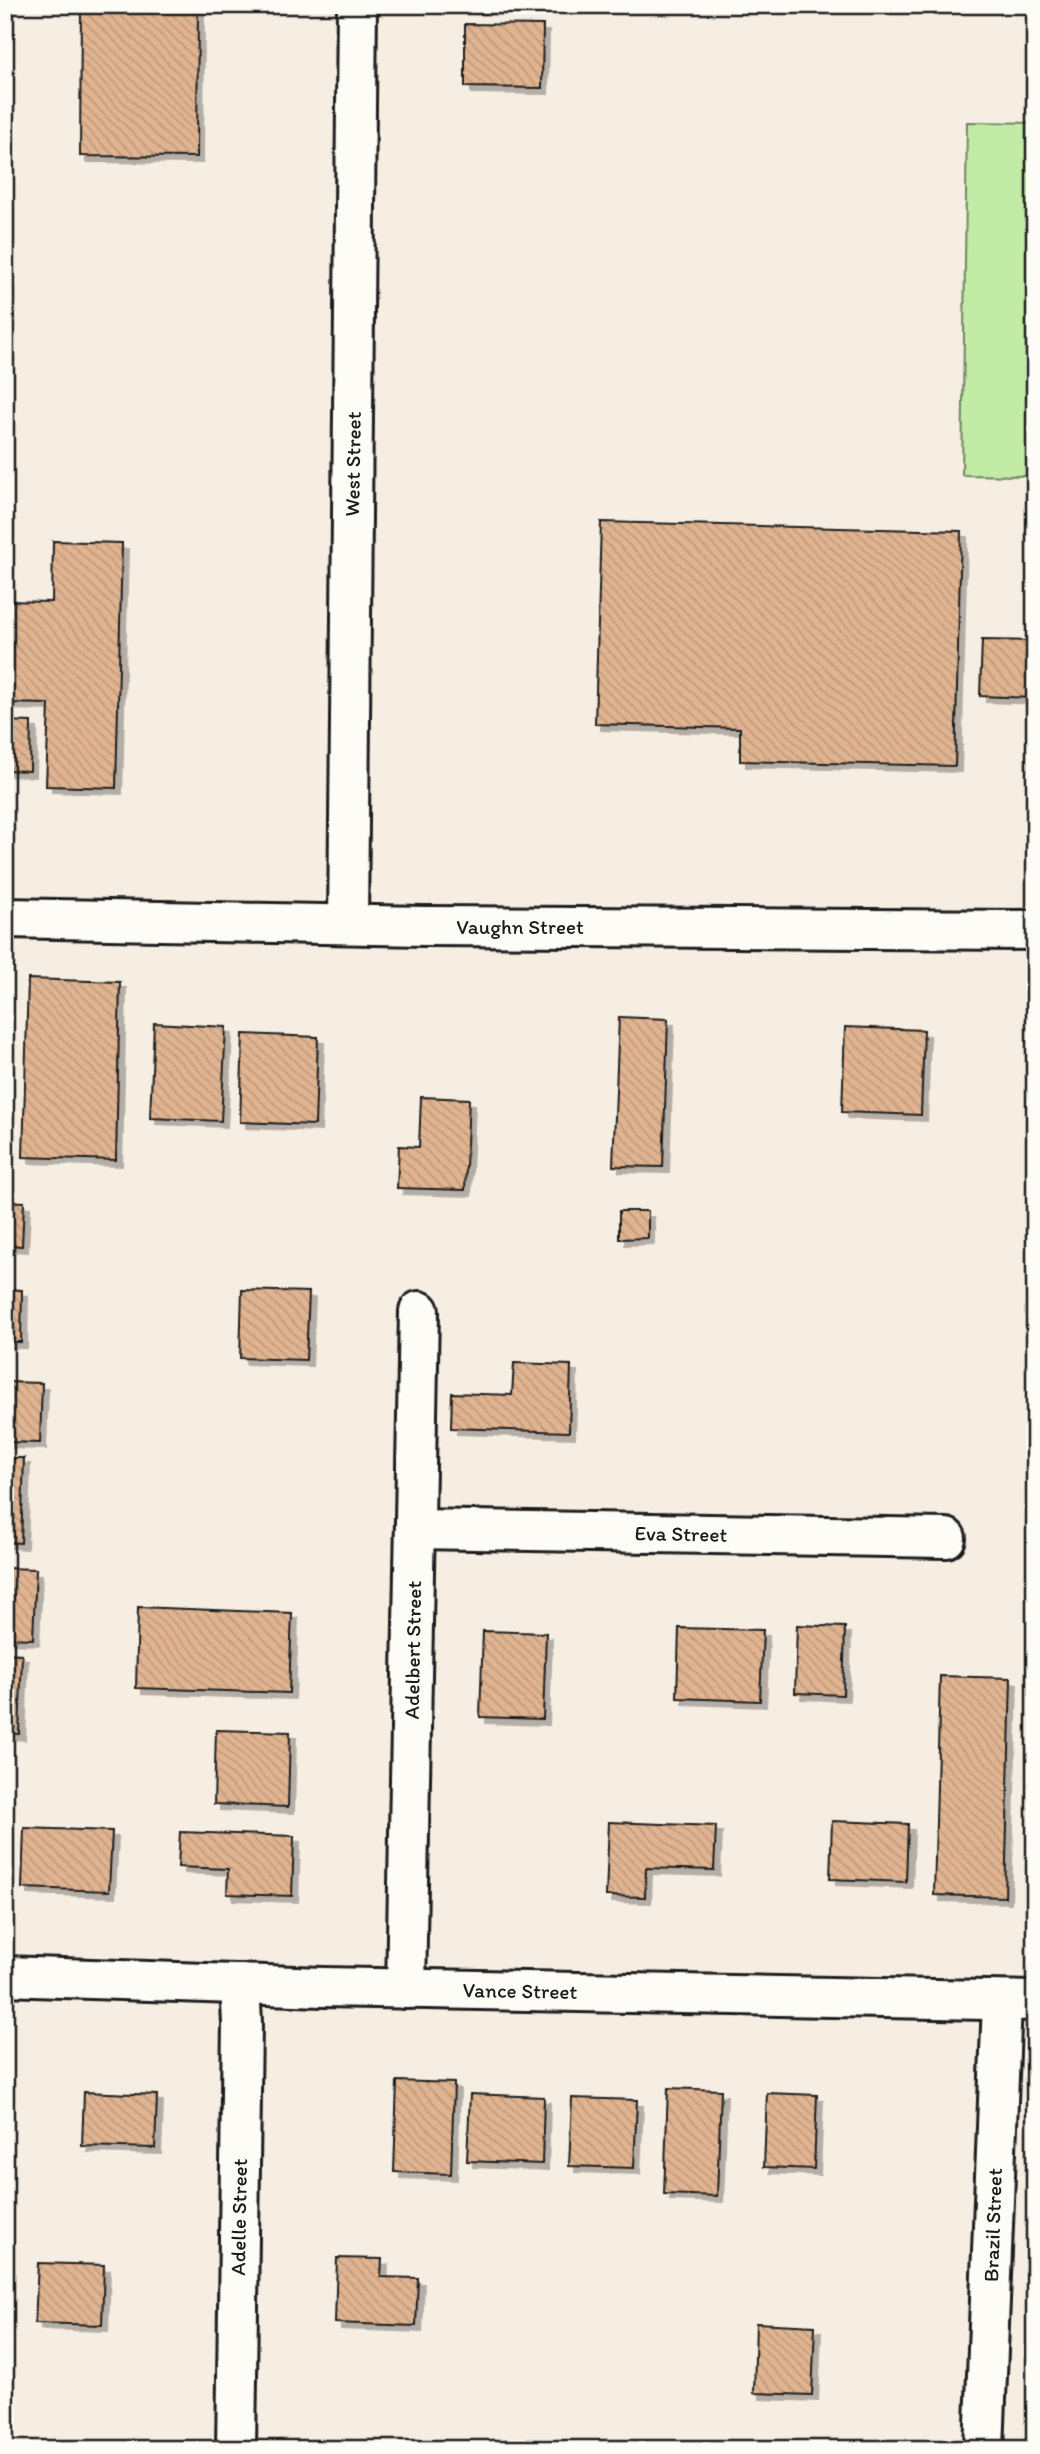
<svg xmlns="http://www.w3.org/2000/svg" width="1040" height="2454" viewBox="0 0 1040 2454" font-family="Itim,sans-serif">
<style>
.park{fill:#c2eba6;stroke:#6f8461;stroke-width:2}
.building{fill:url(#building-back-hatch);stroke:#1c1c1c;stroke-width:2;filter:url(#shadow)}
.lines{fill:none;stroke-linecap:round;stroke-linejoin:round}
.street-casing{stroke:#1c1c1c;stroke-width:44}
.street{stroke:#fdfcf7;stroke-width:38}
.labels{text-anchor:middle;stroke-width:6;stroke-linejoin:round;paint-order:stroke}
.street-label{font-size:21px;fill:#1c1c1c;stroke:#fdfcf7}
</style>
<defs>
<pattern id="building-back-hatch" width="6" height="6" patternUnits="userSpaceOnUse" patternTransform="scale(1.75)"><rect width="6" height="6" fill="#e0b491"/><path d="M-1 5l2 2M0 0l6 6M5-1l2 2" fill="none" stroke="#c09a7c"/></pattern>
<filter id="shadow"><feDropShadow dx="6" dy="6" stdDeviation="0" flood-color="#0004"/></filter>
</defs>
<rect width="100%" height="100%" fill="#f7eee3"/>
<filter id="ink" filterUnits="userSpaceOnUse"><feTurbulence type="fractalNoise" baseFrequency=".0143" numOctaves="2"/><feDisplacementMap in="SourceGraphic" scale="14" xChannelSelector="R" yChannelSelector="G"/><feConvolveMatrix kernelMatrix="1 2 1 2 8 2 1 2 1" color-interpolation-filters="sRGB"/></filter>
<g filter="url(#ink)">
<!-- park -->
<path class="park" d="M967 122 1035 123V476L962 475Z"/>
<!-- building -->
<g class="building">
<path d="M81 5H198L197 157 80 156Z"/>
<path d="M467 5H518V9L467 8Z"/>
<path d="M465 24 543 25 542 88 465 87Z"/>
<path d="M601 522 961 531 955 766 740 761V728L595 724Z"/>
<path d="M53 541 122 543 116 788 46 786 49 704 5 703V601L52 602Z"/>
<path d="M982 640 1035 641V698L980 696Z"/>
<path d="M5 721 31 722 30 771 5 770Z"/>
<path d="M28 979 120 982 116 1160 23 1157Z"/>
<path d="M619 1017 668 1019 663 1167 613 1166Z"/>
<path d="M154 1023 226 1027 221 1121 150 1118Z"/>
<path d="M845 1027 924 1030 921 1115 842 1112Z"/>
<path d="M243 1034 318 1037 315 1125 240 1122Z"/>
<path d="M421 1097 469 1099 465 1190 397 1188 399 1146 419 1147Z"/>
<path d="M5 1201 24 1202 22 1246 5 1245Z"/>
<path d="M619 1211H648V1238L619 1239Z"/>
<path d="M5 1289 22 1290 21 1342H5Z"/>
<path d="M242 1290 309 1292 306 1360 240 1358Z"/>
<path d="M514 1363 571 1365 569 1432 451 1428 452 1393 512 1395Z"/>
<path d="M5 1382 42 1383 40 1443 5 1442Z"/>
<path d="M5 1458H24L21 1543 5 1542Z"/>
<path d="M5 1568 36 1569 33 1639 5 1638Z"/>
<path d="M138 1607 292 1613 289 1693 136 1688Z"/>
<path d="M797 1625 845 1627 843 1695 795 1693Z"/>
<path d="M679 1628 763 1630 760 1701 677 1698Z"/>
<path d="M483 1631 546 1633 543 1719 480 1717Z"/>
<path d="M5 1653 22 1654 19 1734 5 1733Z"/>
<path d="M940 1676 1011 1678 1005 1897 934 1895Z"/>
<path d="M216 1730 290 1732 288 1807 214 1804Z"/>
<path d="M832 1821 908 1824 906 1882 830 1879Z"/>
<path d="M609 1822 716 1826 714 1870 646 1868 645 1897 606 1896Z"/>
<path d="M24 1828 112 1831 109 1891 22 1888Z"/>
<path d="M180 1832 294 1836 292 1896 227 1894 228 1869 178 1867Z"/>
<path d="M397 2081 454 2083 451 2174 394 2172Z"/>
<path d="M668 2088 721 2090 717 2196 664 2194Z"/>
<path d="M84 2092 157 2095 155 2148 82 2146Z"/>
<path d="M767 2093 817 2095 814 2169 764 2167Z"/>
<path d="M470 2094 544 2097 542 2164 467 2161Z"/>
<path d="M572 2098 637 2100 634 2168 569 2166Z"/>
<path d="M337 2258 382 2259 381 2277 418 2278 416 2326 335 2323Z"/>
<path d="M38 2263 104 2265 102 2325 35 2323Z"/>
<path d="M756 2323 815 2326 812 2395 754 2393Z"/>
</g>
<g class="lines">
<defs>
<g id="street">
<path d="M5 918 425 926 1035 930"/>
<path d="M348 923 357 5"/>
<path d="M416 1529 946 1538"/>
<path d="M5 1976 323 1987 1035 2001"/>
<path d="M406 1989 419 1311"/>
<path d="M236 2449 242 2023 240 1984"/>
<path d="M984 2449 1002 2002"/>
</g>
</defs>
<!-- street casing -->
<use href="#street" class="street-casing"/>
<!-- street -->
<use href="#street" class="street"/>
</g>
</g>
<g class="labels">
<!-- street labels -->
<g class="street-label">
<text transform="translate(353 464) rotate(-89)" y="7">West Street</text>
<text x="520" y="934">Vaughn Street</text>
<text transform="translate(681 1534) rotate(1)" y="7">Eva Street</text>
<text transform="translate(413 1650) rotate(-89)" y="7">Adelbert Street</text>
<text transform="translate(520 1991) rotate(1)" y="7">Vance Street</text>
<text transform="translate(239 2217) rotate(-89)" y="7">Adelle Street</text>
<text transform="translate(993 2225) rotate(-88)" y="7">Brazil Street</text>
</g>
</g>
<!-- margin -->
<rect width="1040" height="2454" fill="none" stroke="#fdfcf7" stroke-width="28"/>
<rect x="14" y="14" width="1012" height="2426" fill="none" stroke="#1c1c1c" stroke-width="2.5" filter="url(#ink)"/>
</svg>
